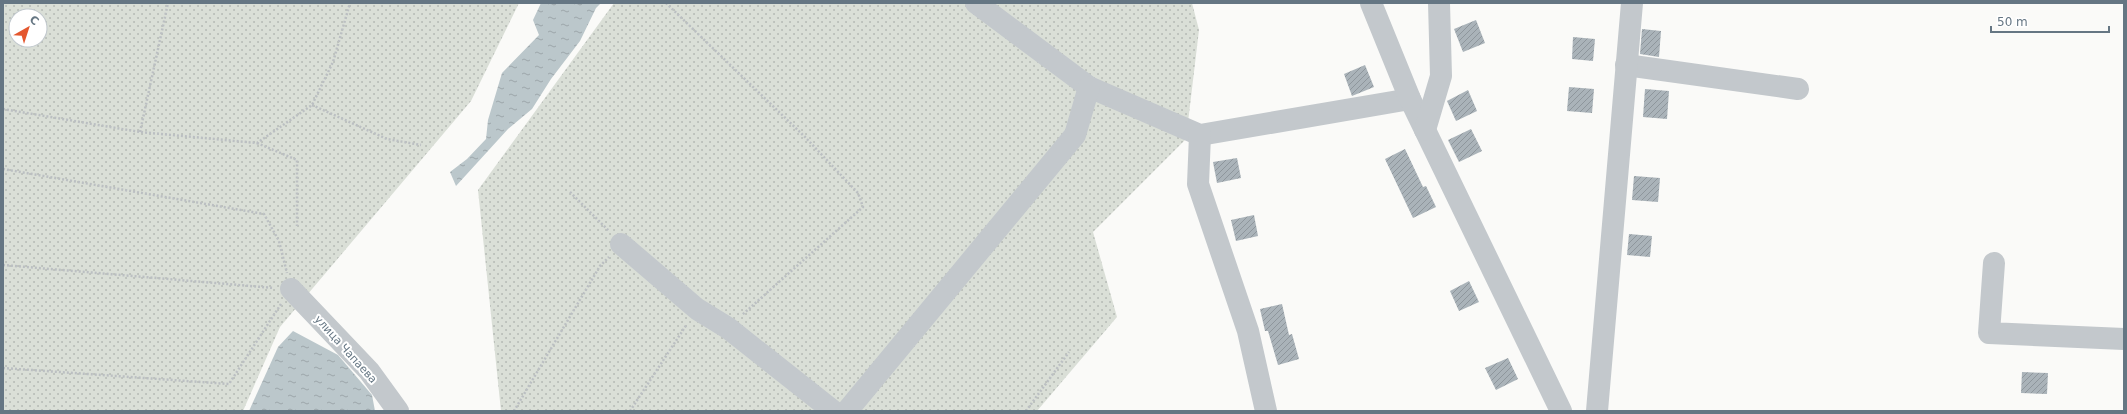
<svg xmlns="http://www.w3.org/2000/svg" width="2127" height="414" viewBox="0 0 2127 414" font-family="'DejaVu Sans',sans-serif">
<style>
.grass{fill:url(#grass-dots);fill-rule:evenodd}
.water{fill:url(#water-ripples)}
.building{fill:url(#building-hatch)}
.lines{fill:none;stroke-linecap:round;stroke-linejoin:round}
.path{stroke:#bbbfc2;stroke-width:2.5;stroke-dasharray:2 2;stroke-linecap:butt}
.minor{stroke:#c3c8cc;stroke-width:22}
.labels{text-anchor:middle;stroke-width:4;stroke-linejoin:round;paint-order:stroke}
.street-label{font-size:11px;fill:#657683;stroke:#fff}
</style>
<defs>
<pattern id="grass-dots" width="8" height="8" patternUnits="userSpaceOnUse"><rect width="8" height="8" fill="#dadfd7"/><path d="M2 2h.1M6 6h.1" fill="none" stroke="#b4b9b4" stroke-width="1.8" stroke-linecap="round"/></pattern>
<pattern id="water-ripples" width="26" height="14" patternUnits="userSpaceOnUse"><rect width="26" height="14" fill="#bbc7cb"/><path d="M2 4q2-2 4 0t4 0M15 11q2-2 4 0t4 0" fill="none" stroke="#9ca6aa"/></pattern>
<pattern id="building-hatch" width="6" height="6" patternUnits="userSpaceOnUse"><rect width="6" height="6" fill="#aab3b9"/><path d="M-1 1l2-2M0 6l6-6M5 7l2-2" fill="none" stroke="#8e969c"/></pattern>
</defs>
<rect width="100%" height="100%" fill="#fafaf8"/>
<!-- grass -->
<g class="grass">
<path d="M3 3H519L471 101 280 327 243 411H3ZM16 16H40V40H16Z"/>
<path d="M614 3H1192L1199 30 1186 139 1093 232 1117 317 1037 411H501L478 190Z"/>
</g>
<!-- water -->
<g class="water">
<path d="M541 3H601L596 8 580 41 551 79 532 109 508 129 456 186 450 172 467 159 486 139 488 120 502 73 539 35 533 20Z"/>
<path d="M293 331 338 355 372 395 375 411H249L278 347Z"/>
</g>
<!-- building -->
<g class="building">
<path d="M1476 20 1485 43 1463 52 1454 29Z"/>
<path d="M1642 29 1661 31 1659 57 1640 54Z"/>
<path d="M1573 37 1595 39 1593 61 1572 59Z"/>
<path d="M1365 65 1374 87 1352 96 1344 74Z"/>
<path d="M1569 87 1594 89 1592 113 1567 111Z"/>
<path d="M1645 89 1669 91 1667 119 1643 117Z"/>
<path d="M1468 90 1477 111 1456 121 1447 101Z"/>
<path d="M1471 129 1482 151 1459 162 1448 140Z"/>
<path d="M1405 149 1423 187 1426 186 1436 207 1413 218 1385 159Z"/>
<path d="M1237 158 1241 178 1217 183 1213 162Z"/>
<path d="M1634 176 1660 178 1658 202 1632 200Z"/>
<path d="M1254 215 1258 236 1236 241 1231 220Z"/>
<path d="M1629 234 1652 236 1650 257 1627 255Z"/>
<path d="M1469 281 1479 302 1459 311 1450 291Z"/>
<path d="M1282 304 1289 335 1292 334 1299 359 1278 365 1268 331H1265L1260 309Z"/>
<path d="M1508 358 1518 379 1496 390 1485 368Z"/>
<path d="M2022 372 2048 373 2047 394 2021 393Z"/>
</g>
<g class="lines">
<!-- path -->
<g class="path">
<path d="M666 3 805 137 858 193 863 207 742 315"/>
<path d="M312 105 387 139 421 145"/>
<path d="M3 109 140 132 257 143 312 105 333 62 350 3"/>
<path d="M140 132 168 3"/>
<path d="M257 143 297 160V226"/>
<path d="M3 169 264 214 279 241 287 273"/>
<path d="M570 192 609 231"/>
<path d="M3 265 274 288"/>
<path d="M3 368 229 384 281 304"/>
<path d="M514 411 600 266 609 257"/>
<path d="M630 411 687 324"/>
<path d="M1026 411 1069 352"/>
</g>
<!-- minor -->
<g class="minor">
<path d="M976 3 1089 87 1200 135 1410 99"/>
<path d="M1371 3 1410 99 1561 411"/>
<path d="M1626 65 1798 89"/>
<path d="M1425 130 1441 76 1439 3"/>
<path d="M1200 135 1198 184 1248 331 1266 411"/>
<path d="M621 244 697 309 728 328 833 411"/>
<path d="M1994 263 1989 333 2124 339"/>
<path d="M291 289 369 371 398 411"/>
<path d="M847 411 1075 135 1089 87"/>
<path d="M1597 411 1632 3"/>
</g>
</g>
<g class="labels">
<!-- street labels -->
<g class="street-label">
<text transform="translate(346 349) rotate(48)" y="4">улица Чапаева</text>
</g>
</g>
<!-- border -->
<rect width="2127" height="414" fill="none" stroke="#657683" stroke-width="8"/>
<!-- north arrow -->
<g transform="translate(28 28) rotate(39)"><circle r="19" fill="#ffffff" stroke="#c1c8cd"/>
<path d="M0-3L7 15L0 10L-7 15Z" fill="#e4572e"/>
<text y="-6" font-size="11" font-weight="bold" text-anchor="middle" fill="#657683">С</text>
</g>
<!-- scale -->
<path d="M1991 26v6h118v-6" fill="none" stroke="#657683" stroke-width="2"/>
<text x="1997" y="26" font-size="12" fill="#657683" stroke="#ffffff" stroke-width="3" paint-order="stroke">50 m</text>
</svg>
